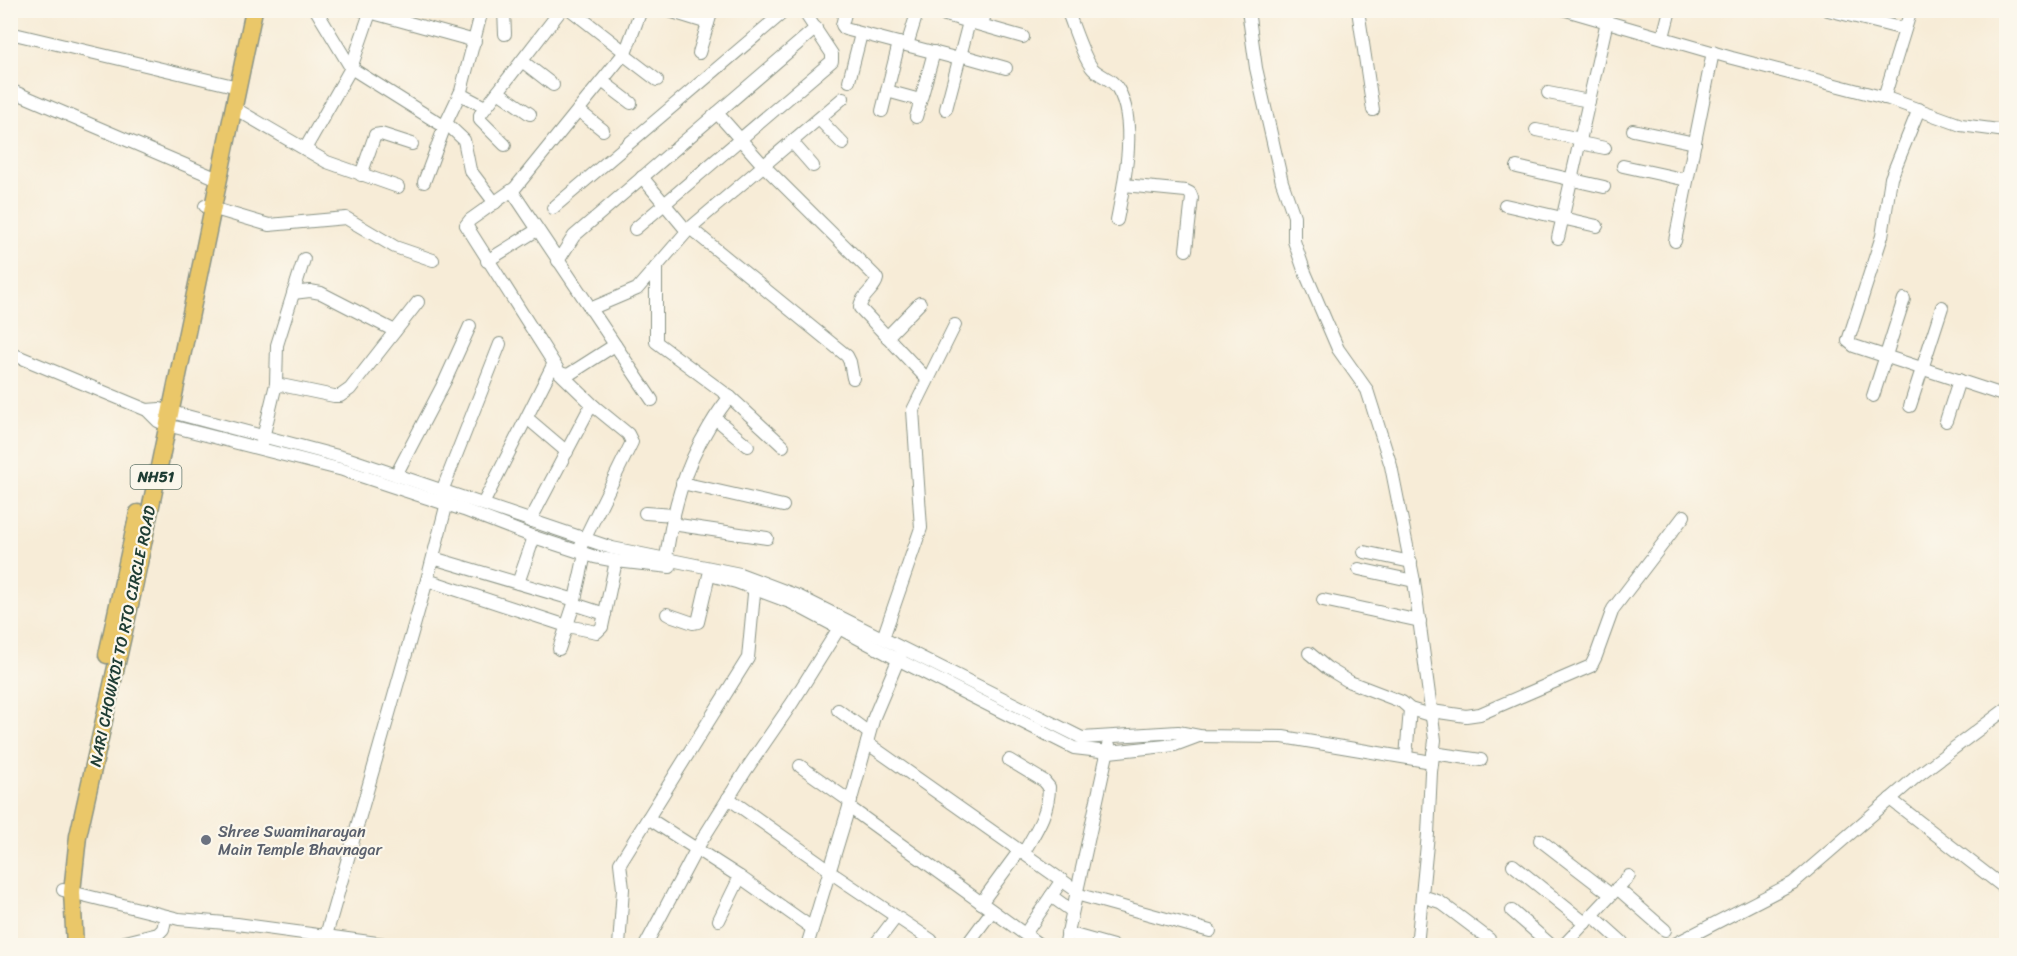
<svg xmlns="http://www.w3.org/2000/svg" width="2017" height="956" viewBox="0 0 2017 956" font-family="Sriracha,sans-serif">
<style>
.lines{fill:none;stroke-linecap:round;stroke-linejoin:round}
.minor-casing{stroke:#8b9486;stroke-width:14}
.highway-casing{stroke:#8b9486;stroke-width:19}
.minor{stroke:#fff;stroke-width:12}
.highway{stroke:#eac769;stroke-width:16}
.worship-dot{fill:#6b7280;stroke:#fbf7ec;stroke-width:2}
.labels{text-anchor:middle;stroke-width:4.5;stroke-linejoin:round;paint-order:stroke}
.shield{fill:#fbf7ec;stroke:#61756b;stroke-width:1.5}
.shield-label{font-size:15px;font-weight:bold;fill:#1f3d34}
.street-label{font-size:16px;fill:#1f3d34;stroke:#fbf7ec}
.worship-label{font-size:16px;fill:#5b616d;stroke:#fbf7ec;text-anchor:start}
</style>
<rect width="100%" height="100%" fill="#fbf7ec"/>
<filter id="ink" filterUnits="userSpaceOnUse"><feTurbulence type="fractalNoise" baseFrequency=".0167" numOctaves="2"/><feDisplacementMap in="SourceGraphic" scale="12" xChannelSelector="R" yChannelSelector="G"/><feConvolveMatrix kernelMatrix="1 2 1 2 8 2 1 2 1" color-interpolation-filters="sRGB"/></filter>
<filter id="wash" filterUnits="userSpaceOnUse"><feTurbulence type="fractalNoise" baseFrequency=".008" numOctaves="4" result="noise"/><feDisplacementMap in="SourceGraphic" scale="24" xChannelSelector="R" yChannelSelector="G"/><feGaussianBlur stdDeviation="1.35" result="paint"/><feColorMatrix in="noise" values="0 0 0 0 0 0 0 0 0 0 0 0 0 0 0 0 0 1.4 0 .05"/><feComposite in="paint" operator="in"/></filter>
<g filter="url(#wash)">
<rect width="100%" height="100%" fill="#f7ecd7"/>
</g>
<g filter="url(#ink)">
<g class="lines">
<defs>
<g id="minor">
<path d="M316 10 351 68 445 127"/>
<path d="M362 10 475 41"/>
<path d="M504 10 505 34"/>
<path d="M571 10 625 52"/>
<path d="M666 10 708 23"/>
<path d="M846 10 842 25 845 29 959 59"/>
<path d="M928 10 1023 37"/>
<path d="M1067 10C1073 24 1084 60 1093 69 1101 77 1113 79 1118 89 1138 122 1124 184 1117 220"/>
<path d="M1248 10 1256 68 1282 182 1294 216V241L1304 270 1338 349 1367 390 1391 466 1414 581 1435 740 1431 772 1428 834 1417 946"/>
<path d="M1358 10 1373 110"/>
<path d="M1566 10 1732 58 1889 99 1961 125 2006 131"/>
<path d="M1828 10 1904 29"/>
<path d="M982 25 986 10"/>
<path d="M10 33 238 87"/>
<path d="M1663 37 1670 10"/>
<path d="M907 45 918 10"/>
<path d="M699 53 712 10"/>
<path d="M623 54 657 80"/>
<path d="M960 55 1006 68"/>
<path d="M522 61 553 85"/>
<path d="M602 81 631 103"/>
<path d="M849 81 861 34"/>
<path d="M10 90 211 176"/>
<path d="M887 91 920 100"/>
<path d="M498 92 530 114"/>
<path d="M1548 93 1589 101"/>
<path d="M460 94 485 107"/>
<path d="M1884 98 1911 10"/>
<path d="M234 108 327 162 398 187"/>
<path d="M946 109 969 22"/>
<path d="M1919 109 1891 178 1882 236 1848 341 1854 346 2006 396"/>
<path d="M578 110 603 130"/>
<path d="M882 111 899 43"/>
<path d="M717 113 764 166 875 276 877 279C875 290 860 296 860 308L927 379"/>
<path d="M916 117 934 52"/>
<path d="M819 119 843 144"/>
<path d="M446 123 464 140 470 170 495 203"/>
<path d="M1536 130 1581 139"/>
<path d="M1633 130 1695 143"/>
<path d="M792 142 813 166"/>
<path d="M1580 143 1605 148"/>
<path d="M505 145 480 120V115L561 10"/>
<path d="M305 149 351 68 371 10"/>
<path d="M1623 166 1687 180"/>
<path d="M1517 167 1604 187"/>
<path d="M361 175 375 135 381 134 412 144"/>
<path d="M642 177 687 231"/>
<path d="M424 182 446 123 461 91 482 10"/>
<path d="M1124 185 1186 191 1190 193 1192 198 1186 250"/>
<path d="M512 191 652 400"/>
<path d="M1505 205 1597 226"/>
<path d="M205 206 269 225 346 218 395 247 433 260"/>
<path d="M553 208 786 10"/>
<path d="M690 228 847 356 850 362 853 378"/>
<path d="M635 229 832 61V54L803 10"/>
<path d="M1558 238 1607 21"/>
<path d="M1675 241 1713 52"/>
<path d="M487 261 537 230"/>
<path d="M558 261 574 236 816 28"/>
<path d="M656 267V342L730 397 783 446"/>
<path d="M293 293 310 291 321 293 395 331"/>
<path d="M590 309 637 289 690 228 843 98"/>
<path d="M887 337 920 303"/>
<path d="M615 345 568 375 560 373 466 225 470 220 515 188 626 51 641 10"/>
<path d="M10 353 147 410 158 421 167 425 343 470 464 510 534 537 595 557 616 561 670 567"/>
<path d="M562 375 595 407 628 434 632 442 581 546"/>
<path d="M276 384 334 396H340L350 389 418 302"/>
<path d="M1873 396 1904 299"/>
<path d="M1910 406 1942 307"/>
<path d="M147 410 160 409 349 459 612 548 740 574 798 596 1082 738 1178 732 1199 736 1283 737 1432 762"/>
<path d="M527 418 567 452"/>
<path d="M715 418 748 446"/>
<path d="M1946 421 1959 380"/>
<path d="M262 442 276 384 277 345 304 259"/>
<path d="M396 475 445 381 470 326"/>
<path d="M682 483 783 506"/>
<path d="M442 491 500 344"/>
<path d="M483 504 553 365"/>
<path d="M645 513 674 515"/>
<path d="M530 521 588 411 594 406"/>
<path d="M672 524 767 538"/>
<path d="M1364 552 1411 562"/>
<path d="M433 558 575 600"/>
<path d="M666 558C673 510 683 470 709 427 715 417 721 407 730 397"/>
<path d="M1359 569 1414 581"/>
<path d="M714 576 736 582 792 603 899 660 1074 748 1109 752 1175 745 1199 736"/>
<path d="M427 580 567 626 597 632 602 627 616 561"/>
<path d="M518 583 534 537"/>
<path d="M1323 600 1420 621"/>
<path d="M574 604 605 614"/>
<path d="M667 614 693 623 698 622 709 575"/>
<path d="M883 638 921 528 913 410 955 325"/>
<path d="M559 649 574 604 585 554"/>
<path d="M1309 653 1327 668 1350 682 1402 702 1410 709 1433 716"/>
<path d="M838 710 869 733"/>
<path d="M1432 711 1466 716 1480 714 1591 666 1596 656 1613 609 1684 516"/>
<path d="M867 743 1077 891"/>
<path d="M1433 753 1481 760"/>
<path d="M1406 757 1410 709"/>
<path d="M1009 760 1044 781 1049 787C1049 812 1036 831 1024 852"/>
<path d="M800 766 851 802"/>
<path d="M728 798 830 870"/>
<path d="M1890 799 2006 889"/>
<path d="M849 807 1041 946"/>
<path d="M648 818 740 877 812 928"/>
<path d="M1540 840 1610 894"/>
<path d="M1513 865 1585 923"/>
<path d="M830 872 931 940 935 946"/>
<path d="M1617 888 1665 930"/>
<path d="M63 890 179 919 237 924 399 946"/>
<path d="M1076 894 1210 931"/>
<path d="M1051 896 1072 911"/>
<path d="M1422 896 1440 902 1489 939"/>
<path d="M981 903 1020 850"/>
<path d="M1512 911 1552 946"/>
<path d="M1592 915 1622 942"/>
<path d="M719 920 740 877"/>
<path d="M1067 933 1113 946"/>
<path d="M1025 934 1062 880"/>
<path d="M109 946 158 934 163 929 166 916"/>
<path d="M323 946 427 580 448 499"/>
<path d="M619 946 623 889 620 863 748 658 755 583"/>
<path d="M645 946 697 848 746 770 792 703 839 628"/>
<path d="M807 946 849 807 874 717 901 653"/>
<path d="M874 946 896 917"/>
<path d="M966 946 992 911"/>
<path d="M1065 946 1109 745"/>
<path d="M1563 946 1629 876"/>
<path d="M1671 946 1793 883 1917 776 2006 709"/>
</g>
<g id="highway">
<path d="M107 655 138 513"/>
<path d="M75 946 72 892 78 836 134 587 254 10"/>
</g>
</defs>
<!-- minor casing -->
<use href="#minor" class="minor-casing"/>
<!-- highway casing -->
<use href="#highway" class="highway-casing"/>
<!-- minor -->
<use href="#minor" class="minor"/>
<!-- highway -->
<use href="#highway" class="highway"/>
</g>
</g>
<!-- markers -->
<circle class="worship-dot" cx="206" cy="840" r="6"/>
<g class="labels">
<!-- shield labels -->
<rect class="shield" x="130.5" y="465" width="51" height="24" rx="4.5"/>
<g class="shield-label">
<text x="156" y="482">NH51</text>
</g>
<!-- street labels -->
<g class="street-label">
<text transform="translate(122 636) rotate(-78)" y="6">NARI CHOWKDI TO RTO CIRCLE ROAD</text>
</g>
<!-- worship labels -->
<g class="worship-label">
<text x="218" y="837">Shree Swaminarayan<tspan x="218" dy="18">Main Temple Bhavnagar</tspan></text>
</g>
</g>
<!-- margin -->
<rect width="2017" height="956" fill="none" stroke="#fbf7ec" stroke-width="36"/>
</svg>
